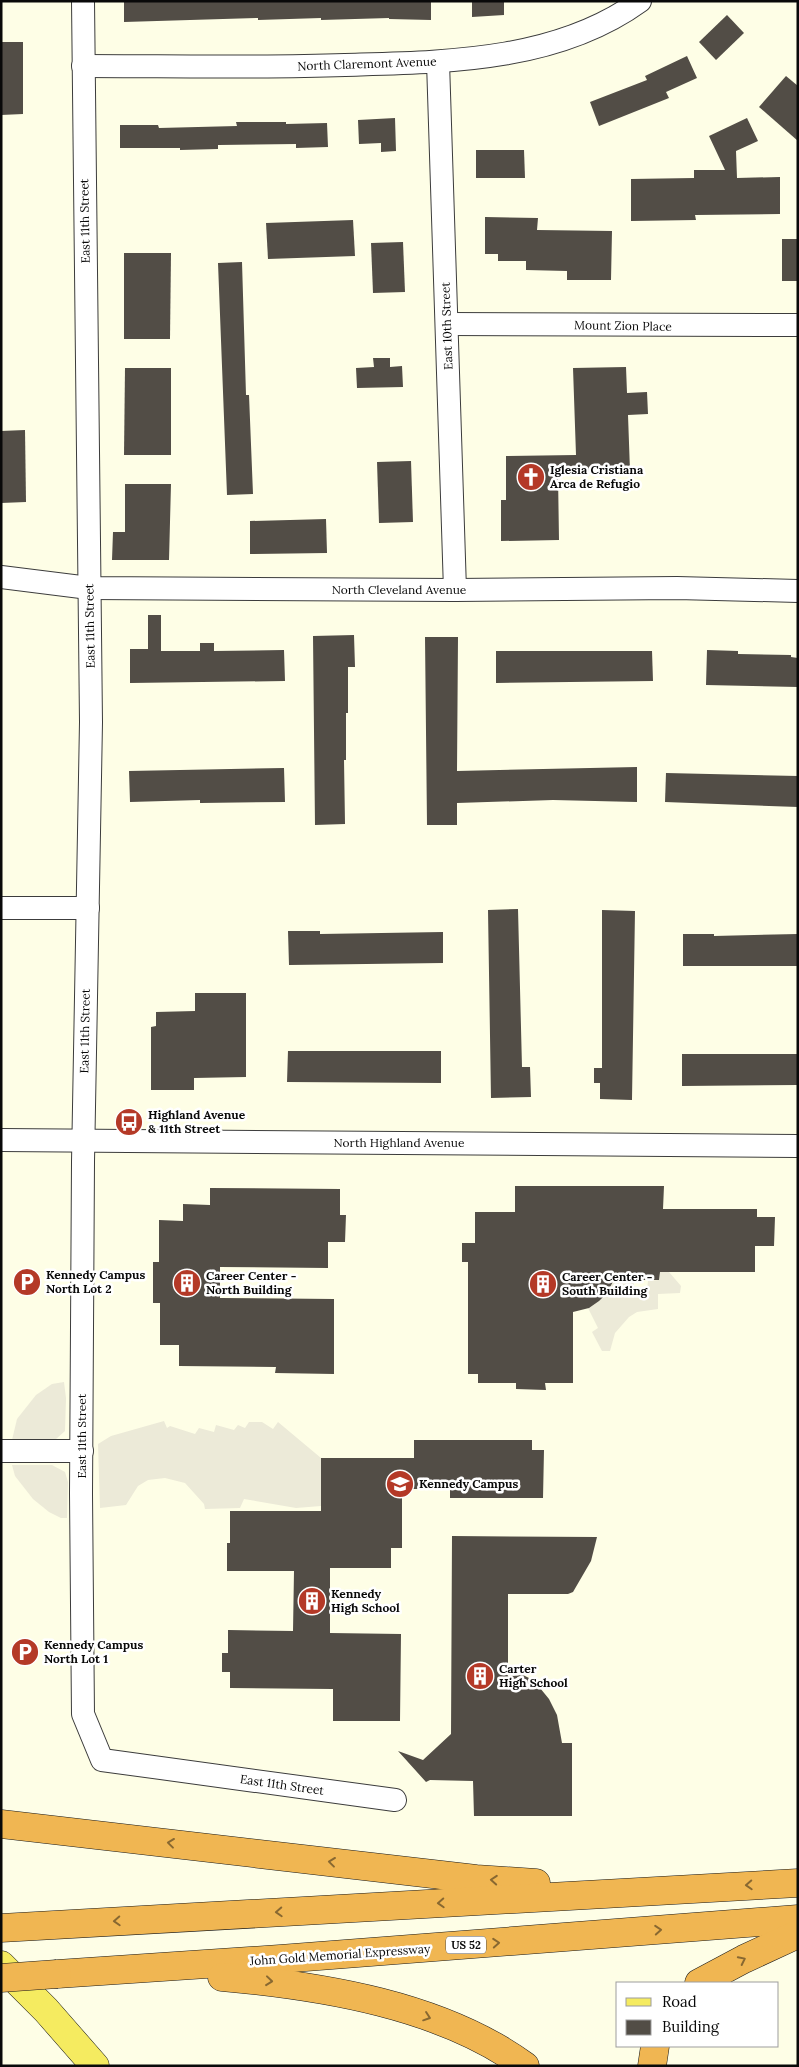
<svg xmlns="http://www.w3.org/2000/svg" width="799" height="2067" viewBox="0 0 799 2067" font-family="Lora,serif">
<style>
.plaza{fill:#ecead8}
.building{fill:#524d46}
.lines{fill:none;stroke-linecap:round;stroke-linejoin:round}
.minor-casing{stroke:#3c3c3c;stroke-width:24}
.major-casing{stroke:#1a1a1a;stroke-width:29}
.highway-casing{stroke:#1a1a1a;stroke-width:29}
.minor{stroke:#fff;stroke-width:22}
.major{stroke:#f5eb60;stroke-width:28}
.highway{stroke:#f0b652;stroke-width:28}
.highway-bridge-casing{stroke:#1a1a1a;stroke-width:29;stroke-linecap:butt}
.highway-bridge{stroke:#f0b652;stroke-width:28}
.oneway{stroke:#886831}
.labels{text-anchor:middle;stroke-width:5;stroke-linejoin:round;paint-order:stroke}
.shield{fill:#fff;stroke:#535353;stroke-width:1}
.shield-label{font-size:11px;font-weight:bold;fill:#090909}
.street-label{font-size:12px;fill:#090909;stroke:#fff}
.poi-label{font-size:12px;font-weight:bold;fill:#090909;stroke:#fff;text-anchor:start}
</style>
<rect width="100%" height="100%" fill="#fefee6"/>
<!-- plaza -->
<g class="plaza">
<path d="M660 1272H669L681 1286 680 1293 658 1294V1309L637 1312 629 1317 615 1333 610 1351H602L592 1332 598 1328 588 1308 606 1294 612 1280H634V1286L647 1289 648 1281 659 1280Z"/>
<path d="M64 1382 66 1398 65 1431 56 1439 12 1440 17 1419 36 1395 52 1384Z"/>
<path d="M164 1421 167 1428 170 1426 195 1434 199 1428 214 1432 216 1425 234 1430 238 1425 245 1428 249 1422H262L273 1429 278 1422 321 1458V1506L296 1508 244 1499 240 1508 205 1509 204 1504 185 1483 165 1478 148 1480 138 1486 126 1505 100 1508 98 1444 111 1436Z"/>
<path d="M12 1465H52L65 1472 68 1482 67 1518H61L49 1512 33 1499 15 1476Z"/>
</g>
<!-- building -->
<g class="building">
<path d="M124 1H431V20L389 19V18L321 20V18L258 20V18L124 22Z"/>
<path d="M472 1H504V15L472 17Z"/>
<path d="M727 15 744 33 716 60 699 42Z"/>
<path d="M1 42H23V114L1 115Z"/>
<path d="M687 56 697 78 666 92 669 98 599 126 590 102 647 80 645 76Z"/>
<path d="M786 76 798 86V141L759 107Z"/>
<path d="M395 118 396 151 381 152V143L359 144 358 120Z"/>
<path d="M747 118 758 141 736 151 737 178 780 177V214L695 215 696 220 631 221V179L694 178V170H725L709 136Z"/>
<path d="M236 122H286V124L327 123 328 147 296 148V144L218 145V149L180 150V148H120V125H158L159 128 237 126Z"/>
<path d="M476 150H524L525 178H476Z"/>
<path d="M485 217 538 218 537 230 612 231 611 280H567V271L526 270V261H498V254H485Z"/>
<path d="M353 220 355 256 268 259 266 223Z"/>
<rect x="782" y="239" width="16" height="42"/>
<path d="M403 242 405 292 373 293 371 243Z"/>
<path d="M124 253H171L170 339H124Z"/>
<path d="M242 262 246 395H249L253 494 227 495 218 263Z"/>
<path d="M373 358H390V367L402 366 403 387 357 388 356 368 374 367Z"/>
<path d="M626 367 627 393 647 392 648 414 628 415 630 471 558 474 559 540 501 541V500H506V456L576 455 573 368Z"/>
<path d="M125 368H171V455H124Z"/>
<path d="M25 430 26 502 1 503V431Z"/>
<path d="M411 461 413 522 379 523 377 462Z"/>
<path d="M125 484H171L169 560H112L113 532H125Z"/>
<path d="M326 519 327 553 250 554V521Z"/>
<path d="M148 615H161V651H200V643H214V651L284 650 285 681 130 683V649H148Z"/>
<path d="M354 635 355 667H348V713H346V760H344L345 824 315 825 313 636Z"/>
<path d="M425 637H458L457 771 637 767V802L553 800 457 803V825H427Z"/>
<path d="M707 650 738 651V654L791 655V657L798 658V687L706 685Z"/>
<path d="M496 651H652L653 681 496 683Z"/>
<path d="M284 768 285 802 200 803V800L130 802 129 771Z"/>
<path d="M666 773 798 776V807L665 802Z"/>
<path d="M518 909 522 1067H530L531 1097 491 1098 488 910Z"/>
<path d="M602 910 635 911 632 1100 600 1099V1083H594V1068H602Z"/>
<path d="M288 931H320V934L443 932V963L289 965Z"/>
<path d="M683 934H714V936L798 934V966H683Z"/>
<path d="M195 993H246V1077L194 1078V1090H151V1027L156 1026V1012L195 1011Z"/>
<path d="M288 1051H441V1083L287 1082Z"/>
<path d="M682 1054H798V1085L682 1086Z"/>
<path d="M515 1186H664L663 1209H757V1217H775L774 1246H755V1272H660L659 1280H614L606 1294 599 1301 589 1308 573 1312V1383H545L546 1390 516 1389V1383H478V1374H468V1262H462V1243H475V1212H515Z"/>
<path d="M210 1188 340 1189V1215H346L345 1242H328V1268L220 1267V1298L334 1299V1374L275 1373 276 1367 179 1366V1345H160V1303H153V1262H159V1220L183 1221V1204L210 1205Z"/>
<path d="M414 1440H532V1450H544L543 1498H450V1489H402V1548H391V1568H330V1633L401 1634 400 1721H333V1689L230 1688V1672H222V1653H228V1630L293 1631 294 1571H227V1543H230V1511H321V1458H414Z"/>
<path d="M452 1536 597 1537 591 1561 573 1592 568 1594H508V1676L523 1675 529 1678 540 1688 549 1699 557 1715 562 1743H572V1816H474L473 1781 430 1780 426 1782 398 1751 423 1760 451 1734Z"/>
</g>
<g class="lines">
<defs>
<g id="minor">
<path d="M83 1 91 722 83 1162 81 1494 83 1714 102 1760 395 1800"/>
<path d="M438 62 455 590"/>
<path d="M83 66C170 66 257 68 345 65 444 62 556 62 640 1"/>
<path d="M448 324 798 325"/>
<path d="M1 577 89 588 455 590 677 588 798 591"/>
<path d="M1 908H88"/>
<path d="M1 1140 798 1146"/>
<path d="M1 1451H82"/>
</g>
<path id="major" d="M1 1965 46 2010 95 2066"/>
<g id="highway">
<path d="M1 1824 476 1879 536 1883"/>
<path d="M1 1928 798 1883"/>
<path d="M57 1974 280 1959 798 1919"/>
<path d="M222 1977C322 1986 442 2005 525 2066"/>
<path d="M699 1983 744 1959 798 1934"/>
<path d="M652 2066 655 2046"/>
</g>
</defs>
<!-- minor casing -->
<use href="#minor" class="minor-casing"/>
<!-- major casing -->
<use href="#major" class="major-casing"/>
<!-- highway casing -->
<use href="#highway" class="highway-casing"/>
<!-- minor -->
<use href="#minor" class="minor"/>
<!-- major -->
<use href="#major" class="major"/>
<!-- highway -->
<use href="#highway" class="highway"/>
<defs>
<path id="highway-bridge" d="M1 1978 57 1974"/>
</defs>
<!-- highway-bridge casing -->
<use href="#highway-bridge" class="highway-bridge-casing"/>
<!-- highway-bridge -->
<use href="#highway-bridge" class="highway-bridge"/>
</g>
<!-- one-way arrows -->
<defs><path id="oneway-chevron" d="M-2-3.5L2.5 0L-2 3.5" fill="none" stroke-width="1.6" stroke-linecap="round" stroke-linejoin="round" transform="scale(1.25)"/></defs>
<g class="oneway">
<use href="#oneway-chevron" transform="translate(171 1843) rotate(-173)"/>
<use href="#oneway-chevron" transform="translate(332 1862) rotate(-173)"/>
<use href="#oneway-chevron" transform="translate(494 1880) rotate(-176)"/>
<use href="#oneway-chevron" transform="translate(749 1885) rotate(177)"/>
<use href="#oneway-chevron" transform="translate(441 1903) rotate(177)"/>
<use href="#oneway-chevron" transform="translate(279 1912) rotate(177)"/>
<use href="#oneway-chevron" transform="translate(117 1921) rotate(177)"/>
<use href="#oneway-chevron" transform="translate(658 1930) rotate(-4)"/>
<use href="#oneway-chevron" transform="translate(496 1943) rotate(-4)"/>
<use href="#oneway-chevron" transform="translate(742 1960) rotate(-26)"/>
<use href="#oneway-chevron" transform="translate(269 1981) rotate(6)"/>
<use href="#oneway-chevron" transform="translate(427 2017) rotate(19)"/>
</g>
<!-- icons -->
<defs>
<symbol id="church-disc" viewBox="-11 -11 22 22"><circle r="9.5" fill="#b43927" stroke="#fff"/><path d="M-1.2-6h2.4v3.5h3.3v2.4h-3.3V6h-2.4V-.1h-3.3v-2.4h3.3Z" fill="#fff"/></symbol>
<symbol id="bus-disc" viewBox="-11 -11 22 22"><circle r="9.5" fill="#b43927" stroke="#fff"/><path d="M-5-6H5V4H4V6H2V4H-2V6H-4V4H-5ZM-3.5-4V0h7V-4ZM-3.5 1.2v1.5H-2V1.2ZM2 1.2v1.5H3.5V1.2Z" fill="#fff"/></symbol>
<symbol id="parking-disc" viewBox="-11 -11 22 22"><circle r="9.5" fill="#b43927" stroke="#fff"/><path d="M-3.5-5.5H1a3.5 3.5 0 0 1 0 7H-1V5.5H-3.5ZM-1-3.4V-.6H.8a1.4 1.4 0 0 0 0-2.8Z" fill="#fff"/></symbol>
<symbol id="building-disc" viewBox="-11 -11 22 22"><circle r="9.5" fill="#b43927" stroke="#fff"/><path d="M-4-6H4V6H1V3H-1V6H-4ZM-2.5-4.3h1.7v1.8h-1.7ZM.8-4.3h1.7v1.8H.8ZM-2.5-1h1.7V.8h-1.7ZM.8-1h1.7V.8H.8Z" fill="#fff"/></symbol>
<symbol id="school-disc" viewBox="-11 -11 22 22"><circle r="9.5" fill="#b43927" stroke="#fff"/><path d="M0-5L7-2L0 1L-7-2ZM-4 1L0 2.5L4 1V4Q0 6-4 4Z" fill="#fff"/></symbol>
</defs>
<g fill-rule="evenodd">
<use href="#church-disc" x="515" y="461" width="32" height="32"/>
<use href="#bus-disc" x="113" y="1106" width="32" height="32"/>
<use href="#parking-disc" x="11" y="1266" width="32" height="32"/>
<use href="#building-disc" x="171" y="1267" width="32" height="32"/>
<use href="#building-disc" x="527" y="1268" width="32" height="32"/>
<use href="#school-disc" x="384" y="1468" width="32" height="32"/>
<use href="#building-disc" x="296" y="1585" width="32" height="32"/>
<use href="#parking-disc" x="9" y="1636" width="32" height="32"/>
<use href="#building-disc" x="464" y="1660" width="32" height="32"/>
</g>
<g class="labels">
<!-- shield labels -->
<rect class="shield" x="446" y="1936.5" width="40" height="17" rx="4"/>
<g class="shield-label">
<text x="466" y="1949">US 52</text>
</g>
<!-- street labels -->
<g class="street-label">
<text transform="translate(367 64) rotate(-2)" y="4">North Claremont Avenue</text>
<text transform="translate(85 221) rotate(-91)" y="4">East 11th Street</text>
<text transform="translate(447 326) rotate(-92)" y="4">East 10th Street</text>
<text transform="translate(623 326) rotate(1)" y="4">Mount Zion Place</text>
<text x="399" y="594">North Cleveland Avenue</text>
<text transform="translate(90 626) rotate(-91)" y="4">East 11th Street</text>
<text transform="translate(85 1031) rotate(-89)" y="4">East 11th Street</text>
<text x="399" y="1147">North Highland Avenue</text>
<text transform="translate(82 1436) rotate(-90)" y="4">East 11th Street</text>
<text transform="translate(282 1785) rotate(8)" y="4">East 11th Street</text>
<text transform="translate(340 1955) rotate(-4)" y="4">John Gold Memorial Expressway</text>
</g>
<!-- poi labels -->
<g class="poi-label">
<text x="550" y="474">Iglesia Cristiana<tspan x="550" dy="14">Arca de Refugio</tspan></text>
<text x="148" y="1119">Highland Avenue<tspan x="148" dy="14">&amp; 11th Street</tspan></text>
<text x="46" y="1279">Kennedy Campus<tspan x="46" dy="14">North Lot 2</tspan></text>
<text x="206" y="1280">Career Center -<tspan x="206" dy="14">North Building</tspan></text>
<text x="562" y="1281">Career Center -<tspan x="562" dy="14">South Building</tspan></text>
<text x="419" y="1488">Kennedy Campus</text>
<text x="331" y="1598">Kennedy<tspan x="331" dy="14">High School</tspan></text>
<text x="44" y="1649">Kennedy Campus<tspan x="44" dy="14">North Lot 1</tspan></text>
<text x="499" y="1673">Carter<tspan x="499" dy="14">High School</tspan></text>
</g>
</g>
<!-- border -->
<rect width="799" height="2067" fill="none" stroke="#090909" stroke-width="5"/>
<!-- legend -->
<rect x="616" y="1982" width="162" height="65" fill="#ffffff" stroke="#9d9d9d"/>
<rect x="626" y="1998" width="25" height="8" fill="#f5eb60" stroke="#9d9d9d"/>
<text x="662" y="2007" font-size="15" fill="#090909">Road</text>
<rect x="626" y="2020" width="25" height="15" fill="#524d46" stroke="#9d9d9d"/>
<text x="662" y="2032" font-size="15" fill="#090909">Building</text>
</svg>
